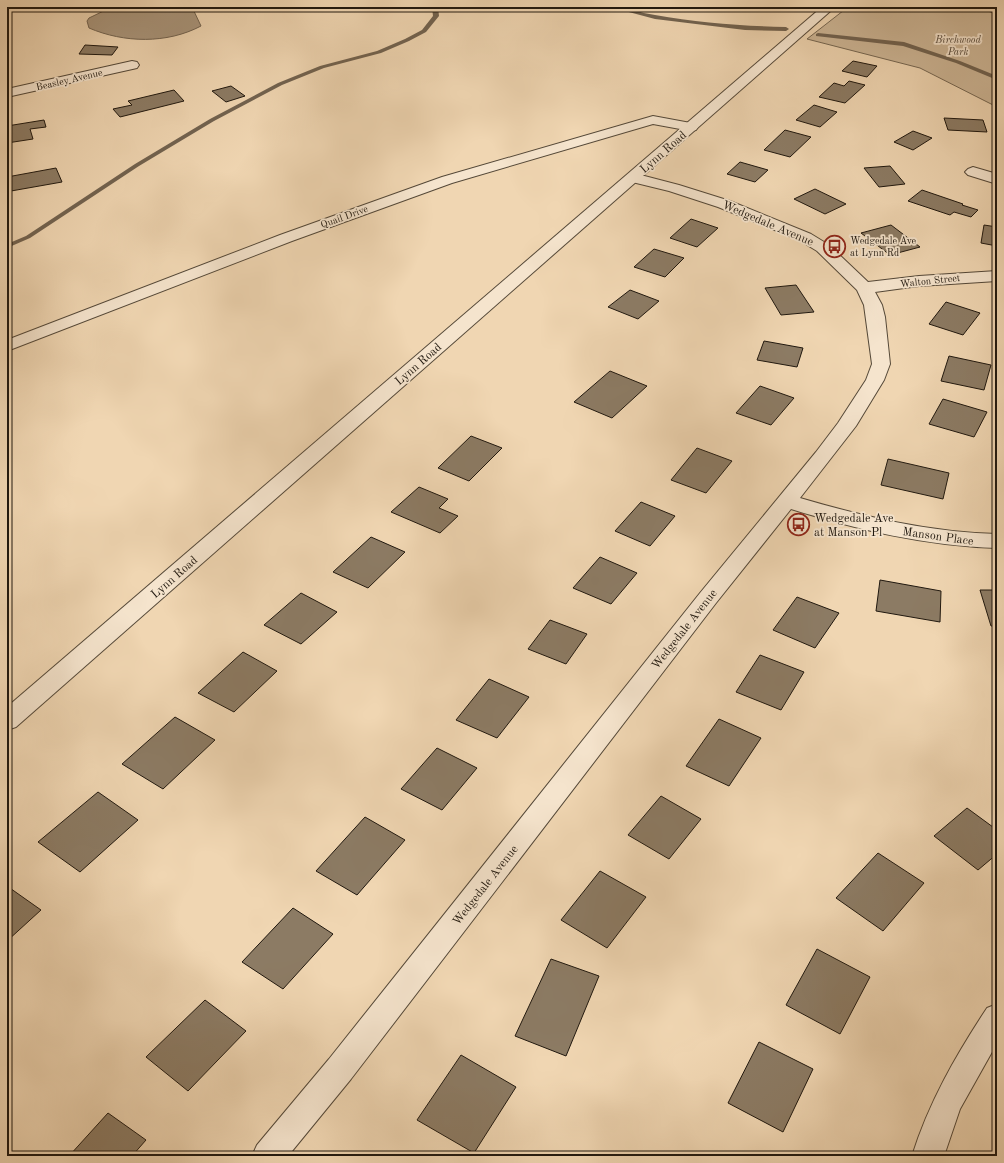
<svg xmlns="http://www.w3.org/2000/svg" width="1004" height="1163" viewBox="0 0 1004 1163" font-family="'Old Standard TT',serif">
<style>
.green{fill:#cdb696;stroke:#766752}
.water{fill:#a9957b;stroke:#726350}
.lines{fill:none;stroke-linecap:round;stroke-linejoin:round}
.stream{fill:#726350;fill-rule:evenodd}
.building{fill:#8c7b64;stroke:#20180f}
.minor-casing{stroke:#544838;stroke-width:2}
.tertiary-casing{stroke:#544838;stroke-width:2}
.minor{fill:#f5e4cd;fill-rule:evenodd}
.tertiary{fill:#f5e4cd;fill-rule:evenodd}
.labels{text-anchor:middle;stroke-width:3.5;stroke-linejoin:round;paint-order:stroke}
.far-park-label{font-size:10px;font-style:italic;fill:#544738;stroke:#f5e4cd}
.far-street-label{font-size:10px;fill:#20180f;stroke:#f5e4cd}
.far-poi-label{font-size:10px;fill:#20180f;stroke:#f5e4cd;text-anchor:start}
.street-label{font-size:12px;fill:#20180f;stroke:#f5e4cd}
.poi-label{font-size:12px;fill:#20180f;stroke:#f5e4cd;text-anchor:start}
</style>
<rect width="100%" height="100%" fill="#f0d6b2"/>
<filter id="stains"><feTurbulence type="fractalNoise" baseFrequency=".005" numOctaves="4"/><feColorMatrix values="0 0 0 0 .2 0 0 0 0 .09 0 0 0 0 .02 0 0 0 .5 -.17"/></filter>
<radialGradient id="worn" r=".72"><stop offset=".6" stop-color="#630" stop-opacity="0"/><stop offset="1" stop-color="#630" stop-opacity=".3"/></radialGradient>
<!-- green -->
<path class="green" d="M848 7H975L997 14V107L920 68 807 39Z"/>
<!-- water -->
<path class="water" d="M112 7H192L201 26C167 44 124 43 89 28L87 21 89 18Z"/>
<g class="lines">
<!-- stream -->
<g class="stream">
<path d="M432 7H438L439 16 426 32 409 41 381 53 324 68 282 85 214 121 139 166 30 238 7 248V244L26 236 135 164 210 119 278 83 320 66 377 51 405 39 422 30 433 16Z"/>
<path d="M610 7C626 7 640 13 655 15 698 23 742 26 786 27L789 29 786 31 745 30 655 19Z"/>
<path d="M818 33 904 42 960 61 997 76V80L956 63 903 46 816 36V34Z"/>
</g>
</g>
<!-- building -->
<g class="building">
<path d="M85 45 118 47 112 55 79 54Z"/>
<path d="M853 61 877 66 867 77 842 71Z"/>
<path d="M849 81 865 85 845 103 819 97 834 83 844 86Z"/>
<path d="M231 86 245 96 226 102 212 91Z"/>
<path d="M174 90 184 101 120 117 113 109 132 105 128 101Z"/>
<path d="M814 105 837 112 820 127 796 120Z"/>
<path d="M944 118 983 120 987 132 948 130Z"/>
<path d="M44 120 46 127 30 129 33 139 7 143 8 148H7V126Z"/>
<path d="M785 130 811 137 790 157 764 150Z"/>
<path d="M913 131 932 138 913 150 894 142Z"/>
<path d="M740 162 768 170 755 182 727 174Z"/>
<path d="M890 166 905 184 879 187 864 168Z"/>
<path d="M56 168 62 182 11 191 7 181V177Z"/>
<path d="M815 189 846 204 825 214 794 199Z"/>
<path d="M922 190 963 204 962 205 978 210 971 217 954 212 950 215 908 201Z"/>
<path d="M691 219 718 228 697 247 670 238Z"/>
<path d="M891 225 920 247 890 255 861 233Z"/>
<path d="M984 225 997 227V246L981 243Z"/>
<path d="M654 249 684 258 665 277 634 267Z"/>
<path d="M796 285 814 312 781 315 765 288Z"/>
<path d="M630 290 659 301 638 319 608 307Z"/>
<path d="M946 302 980 313 963 335 929 324Z"/>
<path d="M764 341 803 348 797 367 757 360Z"/>
<path d="M949 356 991 365 984 390 941 381Z"/>
<path d="M610 371 647 386 612 418 574 402Z"/>
<path d="M760 386 794 398 771 425 736 413Z"/>
<path d="M943 399 987 412 974 437 929 424Z"/>
<path d="M471 436 502 448 469 481 438 468Z"/>
<path d="M697 448 732 461 706 493 671 480Z"/>
<path d="M888 459 949 473 943 499 881 485Z"/>
<path d="M419 487 448 499 439 508 458 516 440 533 391 512Z"/>
<path d="M641 502 675 516 650 546 615 531Z"/>
<path d="M371 537 405 552 368 588 333 572Z"/>
<path d="M600 557 637 573 611 604 573 588Z"/>
<path d="M880 580 941 591 940 622 876 611Z"/>
<path d="M980 590H997V626H991Z"/>
<path d="M301 593 337 612 301 644 264 625Z"/>
<path d="M797 597 839 613 815 648 773 630Z"/>
<path d="M550 620 587 634 566 664 528 649Z"/>
<path d="M243 652 277 671 234 712 198 693Z"/>
<path d="M760 655 804 672 781 710 736 692Z"/>
<path d="M489 679 529 697 497 738 456 720Z"/>
<path d="M175 717 215 740 163 789 122 764Z"/>
<path d="M719 719 761 738 729 786 686 766Z"/>
<path d="M437 748 477 768 442 810 401 789Z"/>
<path d="M98 792 138 820 80 872 38 842Z"/>
<path d="M661 796 701 819 669 859 628 835Z"/>
<path d="M967 808 997 830V854L978 870 934 836Z"/>
<path d="M365 817 405 840 357 895 316 871Z"/>
<path d="M878 853 924 883 883 931 836 898Z"/>
<path d="M600 871 646 897 607 948 561 920Z"/>
<path d="M7 886 41 910 7 941Z"/>
<path d="M293 908 333 934 283 989 242 962Z"/>
<path d="M817 949 870 977 840 1034 786 1005Z"/>
<path d="M551 959 599 976 566 1056 515 1036Z"/>
<path d="M205 1000 246 1031 188 1091 146 1057Z"/>
<path d="M759 1042 813 1069 783 1132 728 1103Z"/>
<path d="M461 1055 516 1087 474 1153 417 1120Z"/>
<path d="M108 1113 146 1140 132 1156H69Z"/>
</g>
<g class="lines">
<defs>
<g id="minor">
<path d="M132 61 137 62 139 65 137 68 7 97V89Z"/>
<path d="M653 116 696 124 698 127 696 130 691 131 653 124 452 183 292 241 7 351V340L280 235 442 177Z"/>
<path d="M973 167 997 174V184L968 175 965 172 968 169Z"/>
<path d="M633 173 679 185 730 201 811 234 829 245 868 282 919 276 997 271V281L919 286 875 292 882 305 885 317 890 364 884 380 856 426 800 498C865 517 929 532 997 534V548C926 546 859 530 791 509L716 603 351 1079 288 1156H252L257 1145 329 1059 700 593 816 452 838 423 866 380 872 364 864 305 857 290 817 251 799 240 718 207 669 191 628 181 625 178 628 175Z"/>
<path d="M997 1004V1043L960 1109 944 1156H912C929 1102 956 1055 987 1008Z"/>
</g>
<path id="tertiary" d="M822 7H835L16 727 7 730V707Z"/>
</defs>
<!-- minor casing -->
<use href="#minor" class="minor-casing"/>
<!-- tertiary casing -->
<use href="#tertiary" class="tertiary-casing"/>
<!-- minor -->
<use href="#minor" class="minor"/>
<!-- tertiary -->
<use href="#tertiary" class="tertiary"/>
</g>
<!-- icons -->
<defs>
<symbol id="bus-ring" viewBox="-11 -11 22 22"><circle r="9.5" fill="#f5e4cd" stroke="#8f2418" stroke-width="1.5"/><path d="M-5-6H5V4H4V6H2V4H-2V6H-4V4H-5ZM-3.5-4V0h7V-4ZM-3.5 1.2v1.5H-2V1.2ZM2 1.2v1.5H3.5V1.2Z" fill="#8f2418"/></symbol>
</defs>
<g fill-rule="evenodd">
<use href="#bus-ring" x="822" y="234" width="25" height="25"/>
<use href="#bus-ring" x="786" y="512" width="25" height="25"/>
</g>
<g class="labels">
<!-- far-park labels -->
<g class="far-park-label">
<text x="958" y="43">Birchwood<tspan x="958" dy="12">Park</tspan></text>
</g>
<!-- far-street labels -->
<g class="far-street-label">
<text transform="translate(69 79) rotate(-13)" y="4">Beasley Avenue</text>
<text transform="translate(344 216) rotate(-20)" y="4">Quail Drive</text>
<text transform="translate(930 280) rotate(-6)" y="4">Walton Street</text>
</g>
<!-- far-poi labels -->
<g class="far-poi-label">
<text x="850" y="244">Wedgedale Ave<tspan x="850" dy="12">at Lynn Rd</tspan></text>
</g>
<!-- street labels -->
<g class="street-label">
<text transform="translate(663 152) rotate(-41)" y="4">Lynn Road</text>
<text transform="translate(768 223) rotate(23)" y="4">Wedgedale Avenue</text>
<text transform="translate(418 364) rotate(-41)" y="4">Lynn Road</text>
<text transform="translate(938 536) rotate(8)" y="4">Manson Place</text>
<text transform="translate(174 577) rotate(-41)" y="4">Lynn Road</text>
<text transform="translate(684 629) rotate(-52)" y="4">Wedgedale Avenue</text>
<text transform="translate(485 885) rotate(-52)" y="4">Wedgedale Avenue</text>
</g>
<!-- poi labels -->
<g class="poi-label">
<text x="814" y="522">Wedgedale Ave<tspan x="814" dy="14">at Manson Pl</tspan></text>
</g>
</g>
<!-- margin -->
<rect width="1004" height="1163" fill="none" stroke="#f0d6b2" stroke-width="24"/>
<rect x="8" y="8" width="988" height="1147" fill="none" stroke="#20180f" stroke-width="2"/>
<rect x="12" y="12" width="980" height="1139" fill="none" stroke="#20180f"/>
<rect width="100%" height="100%" filter="url(#stains)"/>
<rect width="100%" height="100%" fill="url(#worn)"/>
</svg>
